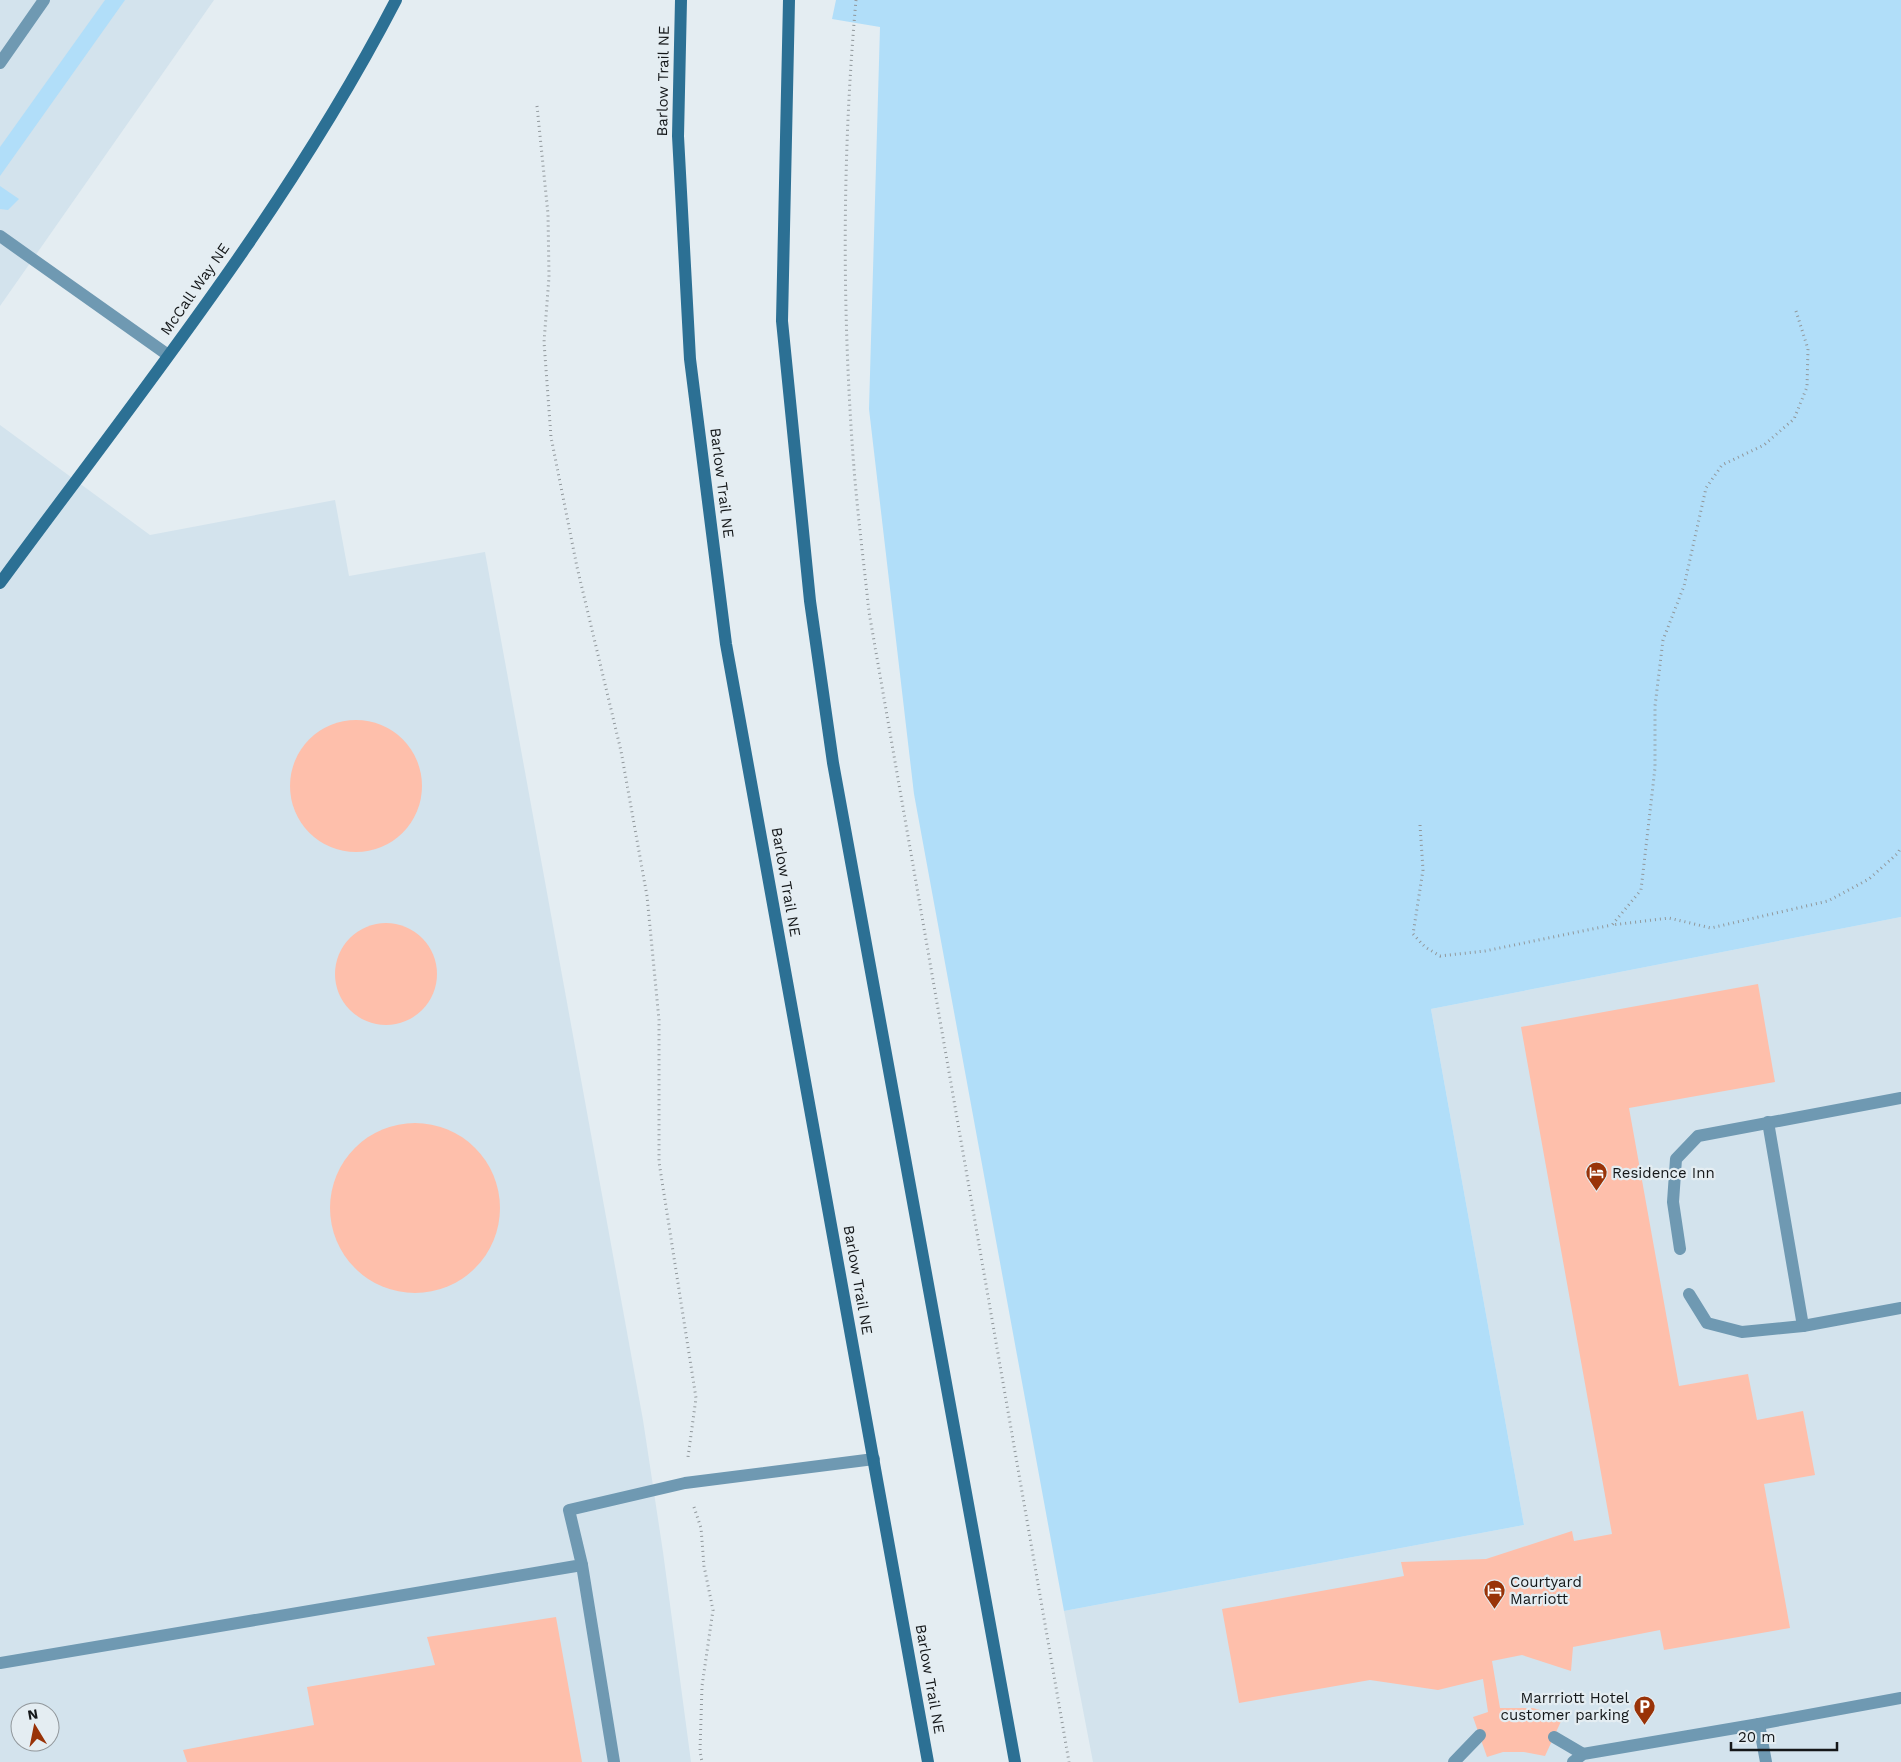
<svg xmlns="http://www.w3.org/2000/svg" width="1901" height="1762" viewBox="0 0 1901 1762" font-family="'Work Sans',sans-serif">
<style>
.built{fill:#d3e3ed;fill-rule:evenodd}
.green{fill:#b1def9}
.building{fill:#febfab}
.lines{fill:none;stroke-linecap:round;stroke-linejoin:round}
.path{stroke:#91989c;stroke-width:3;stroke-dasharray:1 4;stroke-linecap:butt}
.lane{stroke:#6f99b2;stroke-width:12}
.secondary{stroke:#2c7094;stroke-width:12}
.labels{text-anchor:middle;stroke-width:4.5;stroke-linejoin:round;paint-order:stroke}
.street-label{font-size:15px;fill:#141719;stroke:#e4edf2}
.poi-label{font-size:15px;fill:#141719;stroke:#e4edf2;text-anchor:start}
</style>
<rect width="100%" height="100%" fill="#e4edf2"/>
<!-- built -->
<g class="built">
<path d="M0 0H214L0 306Z"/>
<path d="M0 425 150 535 335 500 349 576 485 552 643 1420 663 1552 691 1762H0ZM20 1712H50V1742H20Z"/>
<path d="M1901 917V1762H1093L1064 1611 1524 1525 1431 1009Z"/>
</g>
<!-- green -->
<g class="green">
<path d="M105 0H125L0 176V147Z"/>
<path d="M836 0H1901V917L1431 1009 1524 1525 1064 1611 914 794 869 409 880 27 832 19Z"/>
<path d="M0 186 19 199 8 210 0 209Z"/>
</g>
<!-- building -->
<g class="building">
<circle cx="356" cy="786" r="66"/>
<circle cx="386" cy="974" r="51"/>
<path d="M1758 984 1775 1082 1629 1108 1679 1386 1748 1374 1757 1420 1803 1411 1815 1475 1764 1484 1790 1628 1664 1650 1660 1630 1573 1647 1571 1671 1522 1655 1492 1661 1500 1708H1533L1563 1717 1545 1756 1524 1752H1503L1487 1757 1473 1717 1488 1712 1483 1679 1438 1690 1370 1680 1239 1703 1222 1609 1404 1576 1401 1562 1486 1559 1572 1531 1574 1541 1612 1534 1521 1027Z"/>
<circle cx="415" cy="1208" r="85"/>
<path d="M556 1617 582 1762H187L183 1750 314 1725 307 1687 435 1665 427 1637Z"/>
</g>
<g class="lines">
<!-- path -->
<g class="path">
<path d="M856 0C842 156 842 313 854 469 858 517 864 565 869 612L1069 1762"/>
<path d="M537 106 548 214 549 277 544 342 551 437 577 567 621 751 647 896 659 1020V1162L696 1398 688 1457"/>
<path d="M1796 311 1808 349 1807 387 1794 419 1764 445 1722 465 1706 488 1684 586 1663 640 1655 706V768L1641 890 1612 925 1669 918 1711 928 1828 901 1869 879 1898 853 1901 847"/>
<path d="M1420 825 1423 870 1413 934 1425 947 1440 956 1485 951 1612 925"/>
<path d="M694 1507 701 1528 704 1566 713 1610 702 1686 700 1751 702 1762"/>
</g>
<!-- lane -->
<g class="lane">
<path d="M0 63 44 0"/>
<path d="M0 236 168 355"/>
<path d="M1768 1122 1803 1326"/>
<path d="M1680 1249 1673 1202 1676 1159 1698 1136 1901 1098"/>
<path d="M1689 1294 1707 1323 1742 1332 1803 1326 1901 1308"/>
<path d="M582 1565 614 1762"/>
<path d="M0 1663 582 1565 569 1510 685 1483 874 1459"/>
<path d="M1759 1724 1901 1698"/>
<path d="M1554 1737 1583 1754"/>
<path d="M1454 1762 1480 1735"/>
<path d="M1573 1762 1583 1754 1759 1724 1766 1762"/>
</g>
<!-- secondary -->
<g class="secondary">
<path d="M681 0 678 136 690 359 726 644 928 1762"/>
<path d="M789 0 782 321 810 601 833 763 1015 1762"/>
<path d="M0 583C139 394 288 209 396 0"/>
</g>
</g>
<!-- icons -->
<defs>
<symbol id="hotel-pin" viewBox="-11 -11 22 30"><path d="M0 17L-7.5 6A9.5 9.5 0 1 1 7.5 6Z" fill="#993308" stroke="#e4edf2"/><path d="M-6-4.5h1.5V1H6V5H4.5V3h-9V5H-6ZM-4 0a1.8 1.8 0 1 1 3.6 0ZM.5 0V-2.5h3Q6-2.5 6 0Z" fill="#fff"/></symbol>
<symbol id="parking-pin" viewBox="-11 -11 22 30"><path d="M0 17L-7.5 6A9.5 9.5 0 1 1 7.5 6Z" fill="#993308" stroke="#e4edf2"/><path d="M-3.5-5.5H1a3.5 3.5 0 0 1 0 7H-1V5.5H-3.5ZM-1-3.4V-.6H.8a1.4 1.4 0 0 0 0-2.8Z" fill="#fff"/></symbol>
</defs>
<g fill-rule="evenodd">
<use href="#hotel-pin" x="1584" y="1160" width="25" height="34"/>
<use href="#hotel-pin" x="1482" y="1578" width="25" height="34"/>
<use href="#parking-pin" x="1632" y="1694" width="25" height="34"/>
</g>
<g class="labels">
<!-- street labels -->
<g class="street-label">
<text transform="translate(663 81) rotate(-89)" y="5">Barlow Trail NE</text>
<text transform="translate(195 289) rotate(-55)" y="5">McCall Way NE</text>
<text transform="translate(722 483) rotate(83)" y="5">Barlow Trail NE</text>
<text transform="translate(786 882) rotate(80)" y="5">Barlow Trail NE</text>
<text transform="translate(858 1280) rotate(80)" y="5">Barlow Trail NE</text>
<text transform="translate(930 1679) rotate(80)" y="5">Barlow Trail NE</text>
</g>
<!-- poi labels -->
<g class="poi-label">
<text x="1612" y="1178">Residence Inn</text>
<text x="1510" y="1587">Courtyard<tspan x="1510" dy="17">Marriott</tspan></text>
<text x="1629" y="1703" text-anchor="end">Marrriott Hotel<tspan x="1629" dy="17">customer parking</tspan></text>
</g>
</g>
<!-- north arrow -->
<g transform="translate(35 1727) rotate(350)"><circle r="24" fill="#e4edf2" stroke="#91979b"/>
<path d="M0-4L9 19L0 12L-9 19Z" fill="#993308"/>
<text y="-8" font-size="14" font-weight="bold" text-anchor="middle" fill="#141719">N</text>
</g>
<!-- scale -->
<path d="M1731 1742v8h106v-8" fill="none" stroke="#141719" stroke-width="2.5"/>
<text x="1738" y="1742" font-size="15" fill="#141719" stroke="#e4edf2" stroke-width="4" paint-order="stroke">20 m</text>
</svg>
